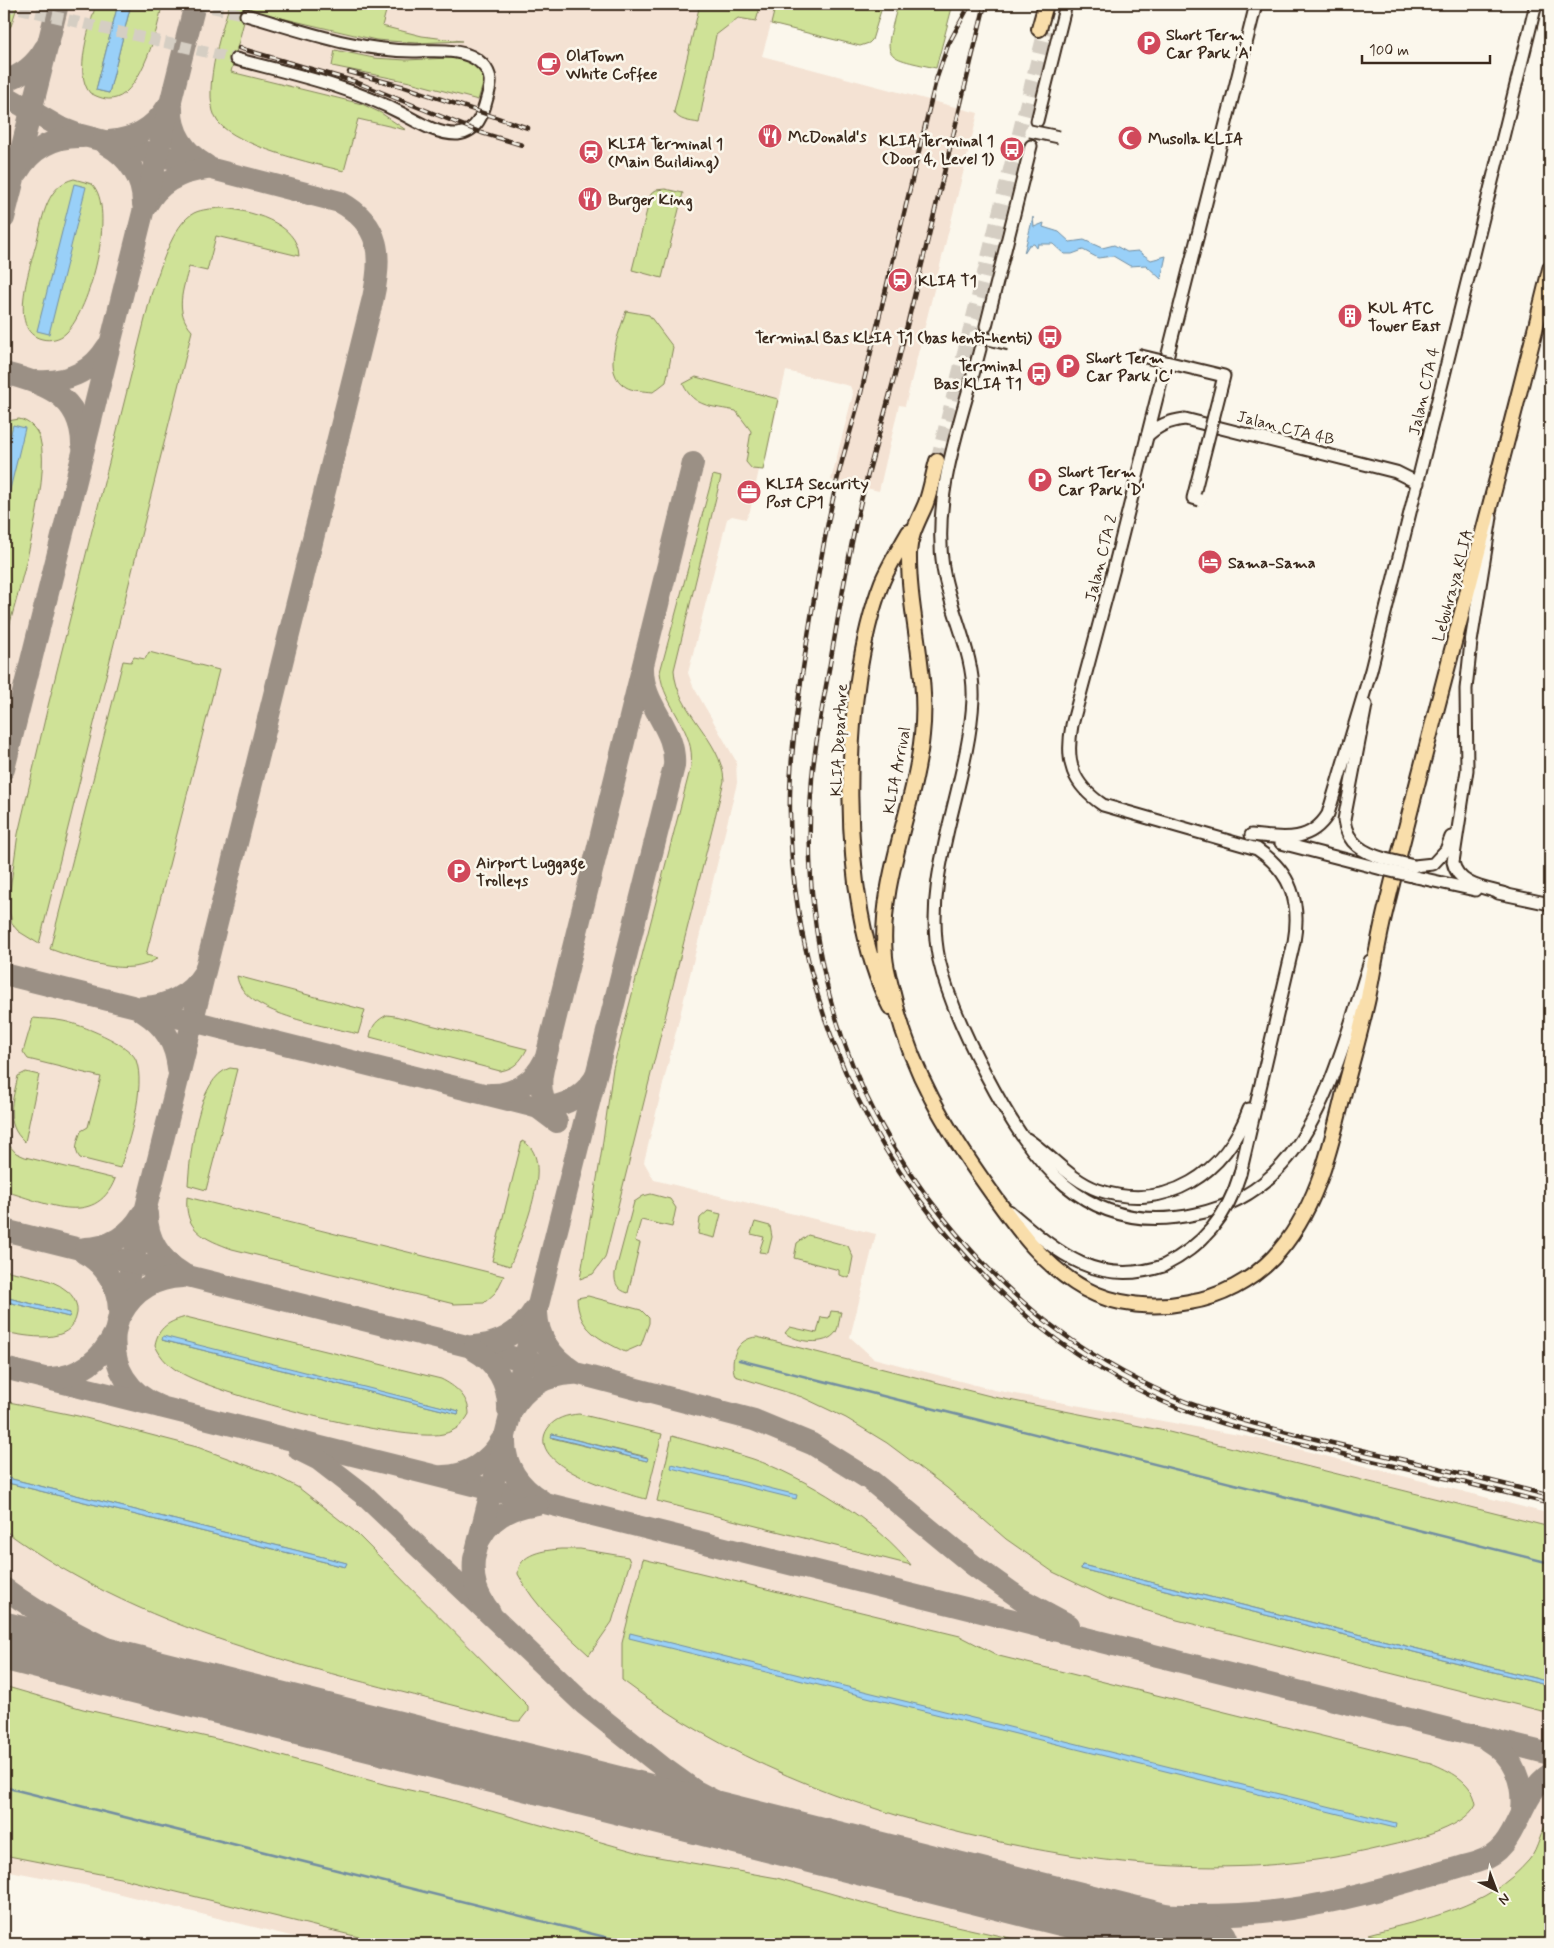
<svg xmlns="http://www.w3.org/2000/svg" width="1554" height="1948" viewBox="0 0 1554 1948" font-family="Mynerve,sans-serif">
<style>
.built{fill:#f4e2d3}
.green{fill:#cfe297;stroke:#85865a;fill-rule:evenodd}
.water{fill:#99d0f8;stroke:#738ea1}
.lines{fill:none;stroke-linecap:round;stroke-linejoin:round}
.stream{stroke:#738ea1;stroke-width:2.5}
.taxiway{stroke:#9b9085;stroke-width:22}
.runway{stroke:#9b9085;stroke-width:58}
.minor-tunnel{stroke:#d5cec3;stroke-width:11;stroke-dasharray:11 5.5;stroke-linecap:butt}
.major-tunnel{stroke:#d5cec3;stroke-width:14;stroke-dasharray:14 7;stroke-linecap:butt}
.minor-casing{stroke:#3b2a1e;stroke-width:15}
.major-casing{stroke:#3b2a1e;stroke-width:18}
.minor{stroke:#fbf7ec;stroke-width:11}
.major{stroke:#f9deab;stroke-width:14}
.rail-casing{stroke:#3b2a1e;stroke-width:4.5}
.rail{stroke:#fbf7ec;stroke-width:2.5;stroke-dasharray:8;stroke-linecap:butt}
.minor-bridge-casing{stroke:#3b2a1e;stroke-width:15;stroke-linecap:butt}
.minor-bridge{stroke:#fbf7ec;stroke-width:11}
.labels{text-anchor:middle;stroke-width:5;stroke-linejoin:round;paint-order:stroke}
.poi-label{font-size:16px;font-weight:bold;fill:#3b2a1e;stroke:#fbf7ec;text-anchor:start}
.street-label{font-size:16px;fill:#3b2a1e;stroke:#fbf7ec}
</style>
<rect width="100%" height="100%" fill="#fbf7ec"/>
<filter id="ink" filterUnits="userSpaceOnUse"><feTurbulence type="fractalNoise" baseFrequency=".02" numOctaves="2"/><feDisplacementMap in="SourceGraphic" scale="10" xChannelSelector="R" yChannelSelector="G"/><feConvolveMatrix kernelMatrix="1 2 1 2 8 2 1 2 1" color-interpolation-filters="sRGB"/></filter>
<g filter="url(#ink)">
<!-- built -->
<path class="built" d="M4 4H883L874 34 865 45 860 46 771 24 762 56 978 113 905 406 899 405 879 491 831 480 853 394 850 386 786 371 763 470H759L750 511 746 519 732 516 727 519 688 673 693 686 736 761 737 783 644 1162 654 1180 876 1234 850 1337 873 1358 994 1390 1255 1438 1550 1514V1944H323L84 1885 4 1870Z"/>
<!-- green -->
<g class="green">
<path d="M4 4H18L11 26 4 34Z"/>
<path d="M96 4H118L96 90 109 93 131 4H162C159 27 141 91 116 98 106 101 98 97 90 93 73 73 90 26 96 4Z"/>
<path d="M230 4H388L382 26 422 36 462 41 417 43 376 40 247 10 231 72 362 104 381 113 406 130 358 119 344 171C314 164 237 146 218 122 200 98 221 30 230 4Z"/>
<path d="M700 4H761L756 21 738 18 716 35 699 123C689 121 679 121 674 112Z"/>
<path d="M776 4H883L872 40 869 43 860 46 771 24Z"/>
<path d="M898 4H953L936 68C880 56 884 59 898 4Z"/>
<path d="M335 50 374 58 406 60 450 58 468 60 481 68 485 78 478 100 410 82 332 66Z"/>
<path d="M74 179 92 184C117 209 90 310 66 333 60 339 50 341 42 339 6 331 32 263 37 240 43 216 47 185 74 179Z"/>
<path d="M665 189 683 193 662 278 632 270 651 194 656 190Z"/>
<path d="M221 208C248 210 298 222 299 256L216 236 207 271 189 267C183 290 174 311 192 331L39 944 18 931 12 924 10 913V890L18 834 48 706 151 295C159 273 172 224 194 213 202 209 212 209 221 208Z"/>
<path d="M626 311 649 315 673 347 666 382 653 392C645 391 632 391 626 387 600 372 620 332 626 311Z"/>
<path d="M696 377 778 399 763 470 752 469 746 462 751 431 736 411C713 406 694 408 683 384Z"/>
<path d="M19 419C29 421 37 429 40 439 52 481 16 600 4 645V425L8 421Z"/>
<path d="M713 475 721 477 674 670C676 712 722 739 724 781L605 1258 593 1274 580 1279 601 1155 613 1068 691 766C696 729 663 707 660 672Z"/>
<path d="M149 652 219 670 146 955 158 958C129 979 81 960 50 949L123 661 131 662 134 657 145 659Z"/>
<path d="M237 976 365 1010 358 1034C327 1026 241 1014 237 976Z"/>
<path d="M387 1015 395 1016 527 1049C521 1061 514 1069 500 1071L370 1037C372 1025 377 1020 387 1015Z"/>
<path d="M33 1018C43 1019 54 1019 63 1021 80 1024 130 1044 136 1060 146 1087 129 1142 120 1168L80 1158C73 1150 78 1140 81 1131L88 1127 101 1077 28 1059 23 1052Z"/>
<path d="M230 1068 237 1069 206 1190 188 1185C190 1156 197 1077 230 1068Z"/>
<path d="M26 1072 39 1075 25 1142C3 1123 13 1100 18 1076Z"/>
<path d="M4 1140 16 1153 25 1157 115 1179C95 1230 42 1201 4 1191Z"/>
<path d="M522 1141C558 1157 520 1239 510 1266L492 1261Z"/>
<path d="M651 1194 670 1199 676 1208 672 1227 641 1220 635 1241 640 1243 628 1293C618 1290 614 1284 615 1273L634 1202 643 1196Z"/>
<path d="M187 1197 504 1276 496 1292 484 1303 454 1304 232 1249C205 1239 184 1231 187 1197Z"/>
<path d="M708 1211 721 1214 715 1238 698 1234 700 1218Z"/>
<path d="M755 1222 770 1226 772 1237 768 1253 759 1252 764 1237 751 1234Z"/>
<path d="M808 1235 848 1246 853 1257 849 1278 839 1275V1270L794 1258 797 1243Z"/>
<path d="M4 1270C23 1275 51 1277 66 1290 73 1295 78 1304 77 1313 72 1347 26 1336 4 1332V1301L69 1317 70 1313 4 1297Z"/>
<path d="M588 1296 641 1310 649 1318V1323L641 1345 625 1352C600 1339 578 1330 577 1298Z"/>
<path d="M831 1311 841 1312C839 1318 839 1327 836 1332 826 1347 796 1342 785 1333L790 1327 817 1333 821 1317 829 1318Z"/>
<path d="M186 1317 441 1379C455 1386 469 1397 469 1414 463 1425 455 1431 443 1434 401 1443 223 1396 183 1374 170 1367 161 1359 155 1345 158 1327 170 1321 186 1317ZM162 1340 459 1411 458 1414Z"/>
<path d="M757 1337 994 1397 1165 1431 1550 1527V1682L1082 1565 1081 1569 1550 1686V1713L1177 1620 1109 1599 1053 1572 1006 1539 947 1488 887 1443 846 1418 802 1397 735 1376C729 1359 737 1338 757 1337Z"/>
<path d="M4 1401 78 1416 197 1447 274 1475 299 1488 354 1531 528 1706V1711L520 1721H514C339 1674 152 1640 4 1530V1482L345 1567 346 1563 4 1477Z"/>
<path d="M579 1414 662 1434 646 1499C623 1493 522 1466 548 1428 555 1418 567 1415 579 1414ZM552 1434 647 1457V1461L552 1438Z"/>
<path d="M672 1436C699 1444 727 1450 753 1459 801 1475 882 1524 911 1565L657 1501Z"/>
<path d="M561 1549H580L628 1557 630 1562 612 1622 589 1655C562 1630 535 1607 518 1574 518 1553 546 1550 561 1549Z"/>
<path d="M643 1559 960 1636 999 1656 1431 1763C1450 1771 1472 1781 1476 1804 1464 1830 1405 1842 1379 1848 1243 1881 1104 1867 969 1835 842 1804 727 1759 622 1680V1643Z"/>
<path d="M4 1686 83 1709 234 1743 387 1785 445 1798 647 1855 777 1878 903 1914 1036 1944H387L120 1878 4 1855Z"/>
<path d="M1550 1820V1944H1409L1368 1934C1427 1918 1487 1909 1529 1860 1539 1849 1540 1829 1550 1820Z"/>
</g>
<!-- water -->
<g class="water">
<path d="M118 4H131L109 93 96 90Z"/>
<path d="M74 184 86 187 49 334 37 331Z"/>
<path d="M1033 217 1034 227 1044 223 1043 227 1059 232 1070 242 1084 240 1102 248 1114 245 1127 252 1138 251 1151 260 1166 256 1161 279 1146 265 1130 266 1113 256 1098 258 1083 250 1072 254H1064L1053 244H1038L1037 248 1034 244 1029 245 1024 253Z"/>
<path d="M13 425 25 428 4 514V462Z"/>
<path d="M4 1297 70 1313 69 1317 4 1301Z"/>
<path d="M163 1336 459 1411 458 1414 162 1340Z"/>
<path d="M552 1434 648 1458 647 1461 551 1437Z"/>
<path d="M672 1464 797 1495 796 1499 671 1468Z"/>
<path d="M4 1477 347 1563 345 1567 4 1482Z"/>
<path d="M1082 1565 1550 1682V1686L1081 1569Z"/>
<path d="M630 1633 1396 1823 1395 1828 629 1638Z"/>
</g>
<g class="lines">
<!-- stream -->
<g class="stream">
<path d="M739 1360 1550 1563"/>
<path d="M4 1787 633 1944"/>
</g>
<!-- taxiway -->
<g class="taxiway">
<path d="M4 81C21 76 36 64 45 48"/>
<path d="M4 95 59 127 77 134 340 202C382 225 382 257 373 298L115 1332C111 1367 129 1394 161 1407"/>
<path d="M172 108C171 132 185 153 206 165"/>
<path d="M109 141C134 139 154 128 167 107"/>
<path d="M107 145C128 157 143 178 143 204"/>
<path d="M18 172C32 148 55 136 83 137"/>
<path d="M147 205C159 182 181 172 206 169"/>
<path d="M4 218 58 4"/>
<path d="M4 373C43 383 81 395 82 444"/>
<path d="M36 381C65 383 91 373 107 347"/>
<path d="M4 769 195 4"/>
<path d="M4 974 528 1105 538 1108 554 1120"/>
<path d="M144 1007C168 1006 190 995 203 974"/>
<path d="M143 1012C165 1026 176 1044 178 1069"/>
<path d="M490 1094C513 1095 534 1082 544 1061"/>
<path d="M533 1106C559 1110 580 1100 595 1078"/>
<path d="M557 1122C544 1105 538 1091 543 1069L693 463"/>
<path d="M147 1214C147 1239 160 1260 182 1273"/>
<path d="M4 1230 587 1376 754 1420 812 1444 870 1480 973 1565 1021 1599 1069 1625"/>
<path d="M85 1248C109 1248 130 1235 142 1214"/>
<path d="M84 1253C105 1264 118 1286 119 1310"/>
<path d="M122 1313C135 1290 156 1278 182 1277"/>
<path d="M537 1313C538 1338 552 1357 572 1370"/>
<path d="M474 1346C500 1344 520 1333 534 1310"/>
<path d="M474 1350C496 1362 509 1384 508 1410"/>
<path d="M4 1368 1550 1754"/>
<path d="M51 1378C82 1376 102 1359 115 1332"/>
<path d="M512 1410C525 1388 546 1375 572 1374"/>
<path d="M505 1440C504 1466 520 1487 541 1500"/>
<path d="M299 1450 319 1460 363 1494 585 1705 665 1769 694 1790 732 1810 826 1847"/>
<path d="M443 1476C467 1476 489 1461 501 1441"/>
<path d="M480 1539C491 1517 514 1507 537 1504"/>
<path d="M4 1588C60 1630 128 1658 191 1688"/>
<path d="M490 1612C477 1595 472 1581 474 1559L674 766C677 727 642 707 643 667"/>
<path d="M1488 1741C1514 1756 1524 1783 1521 1811"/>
<path d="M1055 1906C1134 1914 1211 1920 1290 1909 1354 1900 1415 1879 1477 1862 1521 1849 1515 1797 1550 1774"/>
</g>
<!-- runway -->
<path class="runway" d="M4 1641 1210 1944"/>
<!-- minor-tunnel -->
<g class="minor-tunnel">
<path d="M196 4 246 15"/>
<path d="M4 5 236 59"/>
</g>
<!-- major-tunnel -->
<path class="major-tunnel" d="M937 461 1045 30"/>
<defs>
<g id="minor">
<path d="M236 59C292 74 350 86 401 113 418 122 438 135 458 134 477 132 483 114 487 98 491 85 493 75 482 64 466 47 434 51 413 51 357 51 300 30 246 15"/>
<path d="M1037 121 1066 4"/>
<path d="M986 326 1031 146"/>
<path d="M980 349C962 419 932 494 943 568 950 612 975 654 973 699 969 785 921 875 939 960 948 999 966 1037 985 1073 1030 1159 1084 1239 1196 1214 1230 1207 1258 1192 1282 1165 1327 1116 1350 1024 1370 961"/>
<path d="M1147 436C1159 425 1169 421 1185 419L1396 472 1418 483"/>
<path d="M1491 517 1471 642 1466 689 1467 770 1453 862C1458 886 1486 888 1506 894"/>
<path d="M1366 705 1344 820C1347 844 1364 853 1385 859"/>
<path d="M1251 835C1281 838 1310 844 1328 814L1371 670 1536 4"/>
<path d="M1281 843 1382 869"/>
<path d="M1414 866 1433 864 1446 850 1451 837"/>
<path d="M1416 877 1475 890"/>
<path d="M1498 893 1550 904"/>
<path d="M1027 1139C1051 1155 1070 1180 1098 1190 1167 1213 1226 1173 1249 1109"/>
<path d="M1240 1174 1294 942C1301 902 1291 872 1257 849L1103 805C1072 784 1065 762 1072 725L1114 568 1256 4"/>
<path d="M1009 1211C1057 1252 1096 1288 1163 1266"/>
</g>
<g id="major">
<path d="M1039 29 1046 4"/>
<path d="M937 461C933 475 931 489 926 503 919 520 910 534 909 553 908 614 929 674 922 735 915 809 878 880 885 957 886 970 891 985 894 998 911 1071 946 1129 989 1189 1016 1227 1043 1266 1085 1289 1116 1306 1155 1309 1189 1302 1221 1297 1251 1281 1273 1258 1316 1213 1330 1150 1344 1092 1352 1061 1361 1030 1368 998 1374 967 1379 935 1387 904 1439 691 1499 481 1550 269"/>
<path d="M890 1007C837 904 840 690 882 582 889 565 900 548 909 532"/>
</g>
</defs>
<!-- minor casing -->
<use href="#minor" class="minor-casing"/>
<!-- major casing -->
<use href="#major" class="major-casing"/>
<!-- minor -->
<use href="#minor" class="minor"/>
<!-- major -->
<use href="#major" class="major"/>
<defs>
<g id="rail">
<path d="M970 4 948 45 936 80C911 185 886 289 861 393 853 424 843 454 836 485 823 543 813 602 804 662 797 706 791 749 790 794 787 944 838 1099 932 1216 993 1294 1059 1352 1149 1395 1197 1419 1250 1431 1302 1444 1384 1465 1468 1482 1550 1504"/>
<path d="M985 4C954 127 926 251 895 375 885 413 874 451 864 489 850 542 842 597 832 652 825 694 816 735 812 778 799 942 839 1088 943 1217 1002 1291 1068 1347 1154 1388 1201 1411 1252 1423 1303 1436 1385 1456 1468 1474 1550 1496"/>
<path d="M239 48 356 82 482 133 522 145"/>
<path d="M349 72 405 87 528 128"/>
</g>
</defs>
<!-- rail casing -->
<use href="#rail" class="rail-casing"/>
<!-- rail -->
<use href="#rail" class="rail"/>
<defs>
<g id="minor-bridge">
<path d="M1030 131 1059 137"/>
<path d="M975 336 1009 344"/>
<path d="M1137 355 1224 376 1193 498 1200 500"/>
<path d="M1385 859 1414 866"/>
<path d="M1382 869 1416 877"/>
<path d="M1163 1266C1203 1246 1227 1217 1240 1174"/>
</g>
</defs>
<!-- minor-bridge casing -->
<use href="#minor-bridge" class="minor-bridge-casing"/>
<!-- minor-bridge -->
<use href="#minor-bridge" class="minor-bridge"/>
</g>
</g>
<!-- icons -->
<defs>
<symbol id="parking-disc" viewBox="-11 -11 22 22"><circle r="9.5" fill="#d1495b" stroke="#fbf7ec"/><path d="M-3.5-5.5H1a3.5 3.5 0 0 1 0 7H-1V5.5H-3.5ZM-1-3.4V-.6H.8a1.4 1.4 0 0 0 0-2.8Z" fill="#fff"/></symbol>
<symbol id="cafe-disc" viewBox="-11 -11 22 22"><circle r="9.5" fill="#d1495b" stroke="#fbf7ec"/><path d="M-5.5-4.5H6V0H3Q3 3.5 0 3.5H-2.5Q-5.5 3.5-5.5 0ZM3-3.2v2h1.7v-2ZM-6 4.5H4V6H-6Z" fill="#fff"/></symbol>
<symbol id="restaurant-disc" viewBox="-11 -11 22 22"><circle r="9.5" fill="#d1495b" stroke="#fbf7ec"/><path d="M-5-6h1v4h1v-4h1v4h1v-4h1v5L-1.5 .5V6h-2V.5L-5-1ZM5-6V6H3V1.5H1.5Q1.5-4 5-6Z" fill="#fff"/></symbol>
<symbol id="mosque-disc" viewBox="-11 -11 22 22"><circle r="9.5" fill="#d1495b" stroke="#fbf7ec"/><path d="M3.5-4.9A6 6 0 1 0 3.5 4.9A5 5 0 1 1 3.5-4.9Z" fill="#fff"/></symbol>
<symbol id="bus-disc" viewBox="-11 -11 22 22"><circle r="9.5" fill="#d1495b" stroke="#fbf7ec"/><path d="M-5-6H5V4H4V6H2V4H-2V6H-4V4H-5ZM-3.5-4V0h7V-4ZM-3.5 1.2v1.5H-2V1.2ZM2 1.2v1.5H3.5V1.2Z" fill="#fff"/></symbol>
<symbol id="station-disc" viewBox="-11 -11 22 22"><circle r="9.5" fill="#d1495b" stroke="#fbf7ec"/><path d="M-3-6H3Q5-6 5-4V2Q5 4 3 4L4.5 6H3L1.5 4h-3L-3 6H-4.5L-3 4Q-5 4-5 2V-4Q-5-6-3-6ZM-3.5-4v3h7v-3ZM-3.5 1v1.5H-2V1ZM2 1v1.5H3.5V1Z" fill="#fff"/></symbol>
<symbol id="building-disc" viewBox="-11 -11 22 22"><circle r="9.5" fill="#d1495b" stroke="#fbf7ec"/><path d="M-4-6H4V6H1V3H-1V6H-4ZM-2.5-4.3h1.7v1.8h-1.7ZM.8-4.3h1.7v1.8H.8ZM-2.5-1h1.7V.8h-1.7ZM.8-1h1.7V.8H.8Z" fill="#fff"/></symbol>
<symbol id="office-disc" viewBox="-11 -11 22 22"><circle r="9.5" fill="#d1495b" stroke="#fbf7ec"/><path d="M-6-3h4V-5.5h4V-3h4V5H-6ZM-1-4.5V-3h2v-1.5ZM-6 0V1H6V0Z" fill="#fff"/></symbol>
<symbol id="hotel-disc" viewBox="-11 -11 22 22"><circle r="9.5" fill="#d1495b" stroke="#fbf7ec"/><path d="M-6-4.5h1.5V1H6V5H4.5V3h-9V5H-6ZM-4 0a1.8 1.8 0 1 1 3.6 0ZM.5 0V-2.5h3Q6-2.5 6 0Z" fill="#fff"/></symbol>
</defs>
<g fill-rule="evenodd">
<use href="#parking-disc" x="1135" y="29" width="28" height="28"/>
<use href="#cafe-disc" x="535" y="50" width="28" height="28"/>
<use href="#restaurant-disc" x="756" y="122" width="28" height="28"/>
<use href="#mosque-disc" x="1116" y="124" width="28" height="28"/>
<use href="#bus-disc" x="998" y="135" width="28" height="28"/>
<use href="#station-disc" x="577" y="138" width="28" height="28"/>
<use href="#restaurant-disc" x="576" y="185" width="28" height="28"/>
<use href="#station-disc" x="886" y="266" width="28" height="28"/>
<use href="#building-disc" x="1336" y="302" width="28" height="28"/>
<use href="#bus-disc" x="1036" y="323" width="28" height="28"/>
<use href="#parking-disc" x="1054" y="352" width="28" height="28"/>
<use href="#bus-disc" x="1025" y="360" width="28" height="28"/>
<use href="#parking-disc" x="1026" y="466" width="28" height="28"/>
<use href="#office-disc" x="735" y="478" width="28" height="28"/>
<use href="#hotel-disc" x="1196" y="548" width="28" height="28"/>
<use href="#parking-disc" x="445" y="857" width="28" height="28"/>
</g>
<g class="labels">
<!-- poi labels -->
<g class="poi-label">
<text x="1166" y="40">Short Term<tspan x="1166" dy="18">Car Park 'A'</tspan></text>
<text x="566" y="61">OldTown<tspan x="566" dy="18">White Coffee</tspan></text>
<text x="788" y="142">McDonald's</text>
<text x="1148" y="144">Musolla KLIA</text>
<text x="994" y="146" text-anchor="end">KLIA Terminal 1<tspan x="994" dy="18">(Door 4, Level 1)</tspan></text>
<text x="608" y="149">KLIA Terminal 1<tspan x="608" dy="18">(Main Building)</tspan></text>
<text x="608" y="205">Burger King</text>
<text x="918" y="286">KLIA T1</text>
<text x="1368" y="313">KUL ATC<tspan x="1368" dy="18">Tower East</tspan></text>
<text x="1032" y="343" text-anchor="end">Terminal Bas KLIA T1 (bas henti-henti)</text>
<text x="1086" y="363">Short Term<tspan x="1086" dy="18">Car Park 'C'</tspan></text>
<text x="1022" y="371" text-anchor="end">Terminal<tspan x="1022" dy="18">Bas KLIA T1</tspan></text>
<text x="1058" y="477">Short Term<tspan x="1058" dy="18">Car Park 'D'</tspan></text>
<text x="766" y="489">KLIA Security<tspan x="766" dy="18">Post CP1</tspan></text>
<text x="1228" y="568">Sama-Sama</text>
<text x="476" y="868">Airport Luggage<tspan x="476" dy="18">Trolleys</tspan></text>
</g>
<!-- street labels -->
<g class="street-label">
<text transform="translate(1423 391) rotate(-77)" y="6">Jalan CTA 4</text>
<text transform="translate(1286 427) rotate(14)" y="6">Jalan CTA 4B</text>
<text transform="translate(1100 558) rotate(-76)" y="6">Jalan CTA 2</text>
<text transform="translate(1452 585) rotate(-75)" y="6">Lebuhraya KLIA</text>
<text transform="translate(838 740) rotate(-87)" y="6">KLIA Departure</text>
<text transform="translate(896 770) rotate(-79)" y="6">KLIA Arrival</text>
</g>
</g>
<!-- margin -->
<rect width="1554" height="1948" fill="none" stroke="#fbf7ec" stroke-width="20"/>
<rect x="10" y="10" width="1534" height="1928" fill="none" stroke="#3b2a1e" stroke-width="2" filter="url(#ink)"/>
<!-- north arrow -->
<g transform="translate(1496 1890) rotate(138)" stroke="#fbf7ec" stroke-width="4" paint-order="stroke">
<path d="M0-4L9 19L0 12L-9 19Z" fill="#3b2a1e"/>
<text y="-8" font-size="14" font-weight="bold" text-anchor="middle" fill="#3b2a1e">N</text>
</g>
<!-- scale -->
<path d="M1362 55v8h128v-8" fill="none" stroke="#3b2a1e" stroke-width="2.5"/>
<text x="1369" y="55" font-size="15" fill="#3b2a1e" stroke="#fbf7ec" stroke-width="4" paint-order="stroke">100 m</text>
</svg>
